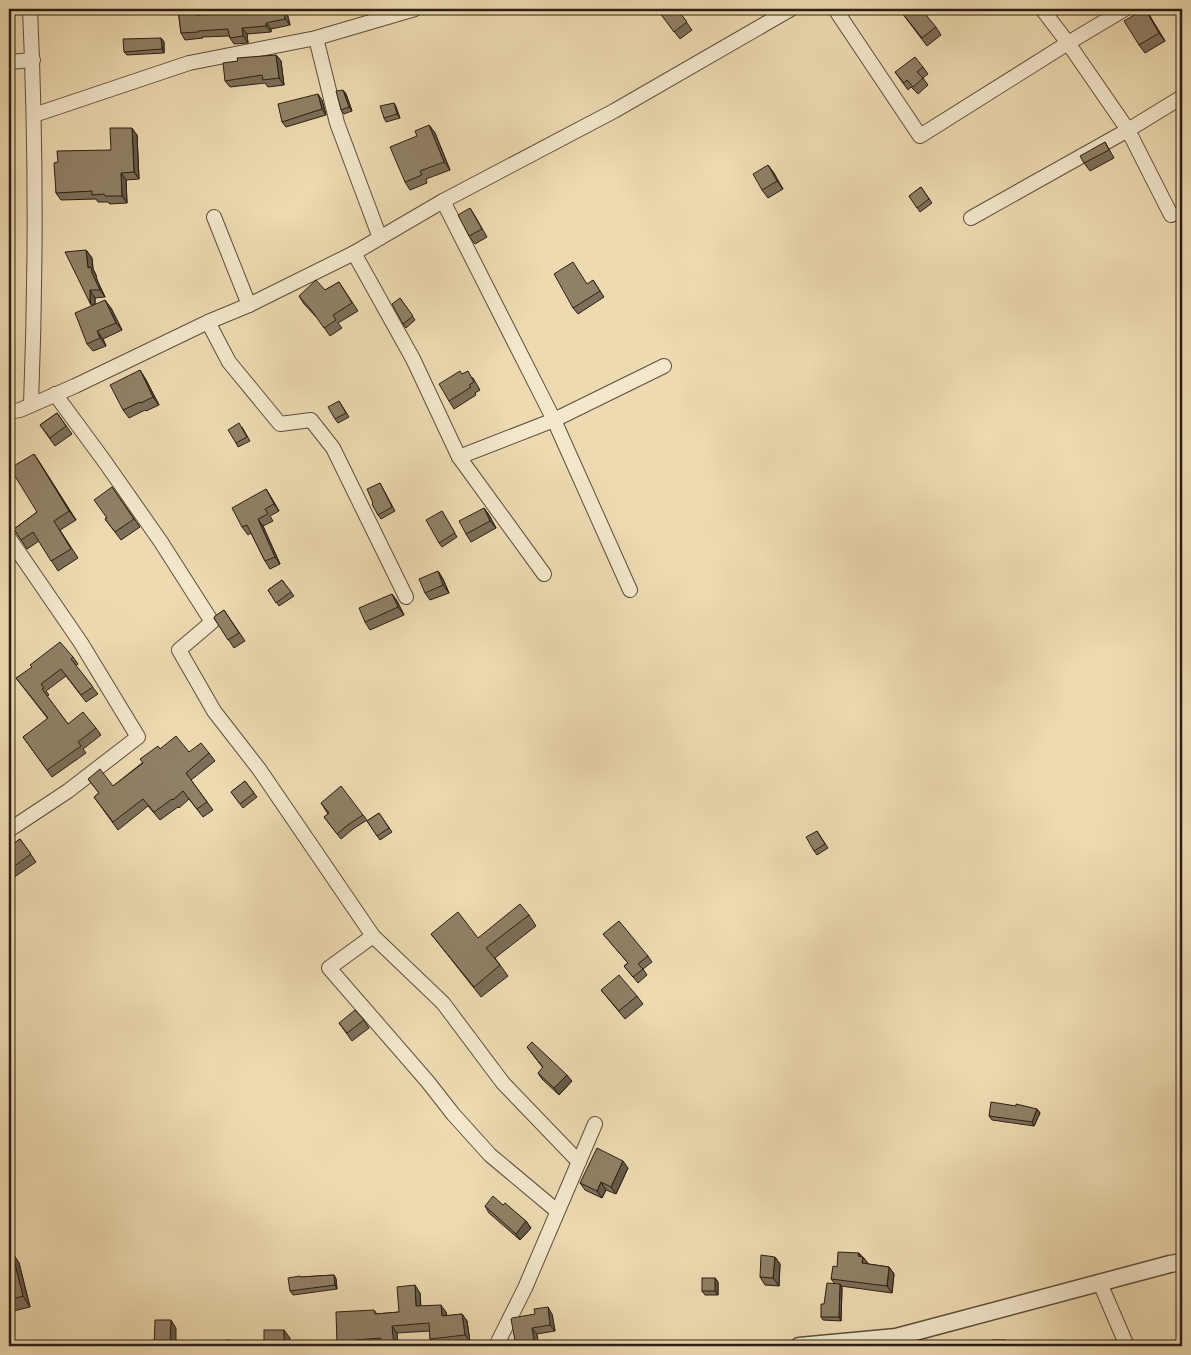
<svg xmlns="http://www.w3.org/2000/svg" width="1191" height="1355" viewBox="0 0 1191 1355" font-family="'IM FELL DW Pica',serif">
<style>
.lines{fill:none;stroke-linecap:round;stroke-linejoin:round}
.minor-casing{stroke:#5c4d3b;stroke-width:16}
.tertiary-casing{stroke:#5c4d3b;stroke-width:19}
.minor{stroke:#f3e7cc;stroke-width:14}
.tertiary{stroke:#f3e7cc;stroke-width:16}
.wall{fill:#7c6e58;stroke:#2b1e14}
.shaded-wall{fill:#655a47;stroke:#2b1e14}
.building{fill:#908066;stroke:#2b1e14}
</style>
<rect width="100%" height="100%" fill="#eddab1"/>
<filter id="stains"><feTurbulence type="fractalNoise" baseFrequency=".004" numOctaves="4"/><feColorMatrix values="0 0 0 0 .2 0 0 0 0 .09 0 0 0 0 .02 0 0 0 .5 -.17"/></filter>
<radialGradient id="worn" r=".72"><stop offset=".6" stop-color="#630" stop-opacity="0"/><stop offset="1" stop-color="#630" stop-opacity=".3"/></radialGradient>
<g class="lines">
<defs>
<g id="minor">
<path d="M30 9C36 141 36 273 31 405"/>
<path d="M835 9 920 136 1068 43 1125 9"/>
<path d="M1042 9 1068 43 1128 130 1171 215"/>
<path d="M316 38 337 123 380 238"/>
<path d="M9 62 33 60"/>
<path d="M34 115 189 63 316 38 415 9"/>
<path d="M443 201 554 420 630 590"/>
<path d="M214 217 249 305"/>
<path d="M971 218 1128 130 1182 97"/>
<path d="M354 253 413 359 459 457 544 574"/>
<path d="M208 322 229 362 280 424 311 420 333 448 406 597"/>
<path d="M55 394 105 462 161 542 212 622 179 650 214 711 259 769 373 936 443 1003 503 1083 579 1162"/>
<path d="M9 412 20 410 75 386 208 322 249 305 354 253 443 201 614 111 791 9"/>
<path d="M459 457 554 420 664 366"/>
<path d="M9 538 81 643 138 737 68 791 9 830"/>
<path d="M373 936 329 968 428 1082 453 1114 490 1155 557 1211"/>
<path d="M1100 1283 1127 1346"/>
<path d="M496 1346 525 1288 595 1124"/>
</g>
<path id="tertiary" d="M799 1346 896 1337 1170 1264 1182 1262"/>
</defs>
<!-- minor casing -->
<use href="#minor" class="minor-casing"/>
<!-- tertiary casing -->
<use href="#tertiary" class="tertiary-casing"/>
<!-- minor -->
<use href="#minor" class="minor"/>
<!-- tertiary -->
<use href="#tertiary" class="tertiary"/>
</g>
<!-- wall -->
<g class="wall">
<path d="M178 9H197L200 15 227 14V9H264L265 10 287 13 290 25 271 29V32L247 34 248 43 234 44 230 38 229 36 202 37 203 38 185 40 181 33Z"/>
<path d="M657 9H677L692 30 680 39Z"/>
<path d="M899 9 936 27 941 35 927 46Z"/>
<path d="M1145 9 1165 41 1145 53 1139 45Z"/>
<path d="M161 38 164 42V53L127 55 124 52Z"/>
<path d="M276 55 281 61 284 85 268 87 265 83 230 87 225 81Z"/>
<path d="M923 67 928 74 923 78 928 85 918 94 911 87 908 90 895 72Z"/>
<path d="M343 90 346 94 352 111 344 114 341 110Z"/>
<path d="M322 100 326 115 286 127 282 122Z"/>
<path d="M394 103 396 107 400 118 386 122 384 118Z"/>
<path d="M429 125 435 133 450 170 426 179 427 183 410 190 405 182 417 136Z"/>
<path d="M137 135 139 179 126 180 127 203 110 204 108 202H98L96 199 61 200 56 193 58 162 111 150Z"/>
<path d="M1105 142 1114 158 1090 171 1084 163Z"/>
<path d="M768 165 783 189 768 198 762 190Z"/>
<path d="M921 187 932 203 920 212 909 196Z"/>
<path d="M470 208 475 216 487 237 475 244 469 236Z"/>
<path d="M86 250 92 258 93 269 96 275 97 280 105 297 95 298V305L111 308 122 330 103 339 106 346 93 351 87 344 92 306 90 303Z"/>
<path d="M593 280 604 297 578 314 573 308Z"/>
<path d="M339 282 358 311 338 323 342 328 330 336 318 319 304 304 299 296 325 290Z"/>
<path d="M400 298 415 320 406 328 403 324Z"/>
<path d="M462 374 473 378 480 390 475 393 476 395 454 409 449 401Z"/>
<path d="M145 378 159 405 146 411 145 410 129 418 123 410Z"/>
<path d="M339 401 349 417 338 423 335 419Z"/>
<path d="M57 413 72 434 55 446 40 425Z"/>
<path d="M242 427 250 441 238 447 236 443Z"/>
<path d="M34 454 76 520 60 530 78 558 58 571 39 541 27 549 14 529 37 512Z"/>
<path d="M380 483 395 511 381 519 378 515 373 503Z"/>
<path d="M112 487 140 527 121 540 105 519 106 518Z"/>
<path d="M266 489 279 511 270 516 273 521 263 526 280 564 270 569 265 561 251 533 248 535 242 527Z"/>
<path d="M484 508 489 515 496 528 471 542 466 534Z"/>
<path d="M442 511 457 537 442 547 439 543Z"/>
<path d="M438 571 443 579 449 593 430 600 425 593Z"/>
<path d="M282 580 294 596 279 606 268 590Z"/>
<path d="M392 594 397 601 404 615 370 630 365 622Z"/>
<path d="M224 610 245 641 234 648 214 618Z"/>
<path d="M73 657 78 664 76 666 98 694 86 702 66 676 46 691 49 695 47 696 68 724 96 728 101 735 83 749 86 753 52 777 23 737 48 719 16 678Z"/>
<path d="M160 749 189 752 209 753 215 761 191 780 213 810 203 817 189 799 179 808 178 807 160 820 148 806 118 830 94 797 99 793 88 779 113 786 142 763Z"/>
<path d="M245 781 257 797 243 808 231 792Z"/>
<path d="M321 803 363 815 367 820 353 829 341 839 324 817 328 814Z"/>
<path d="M379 813 392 832 380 840 367 821Z"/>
<path d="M817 831 828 848 817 855 814 851Z"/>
<path d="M20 839 36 862 13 878 9 872V847Z"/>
<path d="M529 915 536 926 495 958 508 976 481 997 439 944 431 934 478 938Z"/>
<path d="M603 934 648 956 652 962 643 969 647 975 638 983 624 966 628 963Z"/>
<path d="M601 990 637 996 643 1004 625 1019Z"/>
<path d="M364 1020 369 1028 352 1041 339 1023Z"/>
<path d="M527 1047 572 1081 559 1095 542 1079 538 1073 543 1068Z"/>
<path d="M1037 1109 1040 1113 1034 1126 992 1120 989 1116Z"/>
<path d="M628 1168 616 1194 606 1190 602 1198 585 1190 580 1183Z"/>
<path d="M503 1205 526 1221 531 1228 520 1240 489 1213 485 1206Z"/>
<path d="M12 1252 19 1263 30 1307 9 1312V1253Z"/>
<path d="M859 1253 868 1264 889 1267 894 1274 892 1293 841 1286 842 1288 841 1321 823 1320 821 1317 824 1304 835 1284 831 1279 837 1267Z"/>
<path d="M775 1257 780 1264 779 1286 765 1285 760 1277Z"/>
<path d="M334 1275 336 1279 337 1289 293 1295 290 1291 301 1277Z"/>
<path d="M715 1278 718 1282V1295H705L702 1291Z"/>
<path d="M420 1293 421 1306 446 1312 447 1316 462 1314 467 1321 470 1342 435 1346 430 1339V1331L397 1333 398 1346H337L374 1310 377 1314 399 1312Z"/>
<path d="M552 1314 555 1331 537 1334 511 1319Z"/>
</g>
<!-- shaded-wall -->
<g class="shaded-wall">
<path d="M196 9H197L200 13 201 21 196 15Z"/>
<path d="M283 9H284L287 13 290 25 285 19Z"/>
<path d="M1145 9 1150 16 1165 41 1159 33Z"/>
<path d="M266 23 271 29V32L266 26Z"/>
<path d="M242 28 247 34 248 43 243 36Z"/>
<path d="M161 38 164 42V53L162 49Z"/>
<path d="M276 55 281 61 284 85 279 78Z"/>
<path d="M343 90 346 94 352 111 349 107Z"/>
<path d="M318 94 322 100 326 115 322 109Z"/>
<path d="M394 103 396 107 400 118 397 114Z"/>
<path d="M429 125 435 133 450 170 444 162Z"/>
<path d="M132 128 137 135 139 179 134 172Z"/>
<path d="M768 165 774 173 783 189 777 181Z"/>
<path d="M121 173 126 180 127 203 122 196Z"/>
<path d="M10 226 12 230 11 248 9 244Z"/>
<path d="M86 250 92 258 93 269 96 275 97 280 105 297 100 290 88 268Z"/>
<path d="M90 290 95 298V310L90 303Z"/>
<path d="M105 300 111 308 122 330 116 323Z"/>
<path d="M97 331 103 339 106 346 100 338Z"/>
<path d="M140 370 145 378 159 405 153 397Z"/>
<path d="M34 454 40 463 76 520 69 511Z"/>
<path d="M266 489 271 497 279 511 274 504Z"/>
<path d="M484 508 489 515 496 528 490 521Z"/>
<path d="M258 519 263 526 280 564 275 557Z"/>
<path d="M438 571 443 579 449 593 443 585Z"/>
<path d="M392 594 397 601 404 615 398 607Z"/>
<path d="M567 1075 572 1081 559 1095 554 1088Z"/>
<path d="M1037 1109 1040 1113 1034 1126 1032 1122Z"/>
<path d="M623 1161 628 1168 616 1194 611 1187Z"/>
<path d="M601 1182 606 1190 602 1198 597 1191Z"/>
<path d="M526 1221 531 1228 520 1240 516 1234Z"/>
<path d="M12 1252 19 1263 30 1307 23 1296Z"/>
<path d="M859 1253 863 1259V1257L868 1263 867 1269 858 1256Z"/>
<path d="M775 1257 780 1264 779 1286 773 1278Z"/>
<path d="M889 1267 894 1274 892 1293 887 1286Z"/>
<path d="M334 1275 336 1279 337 1289 335 1285Z"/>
<path d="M715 1278 718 1282V1295L715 1291Z"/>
<path d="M840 1284 842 1288 841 1321 839 1317Z"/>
<path d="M415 1285 420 1293 421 1313 416 1306Z"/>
<path d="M441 1305 446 1312 447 1323 442 1316Z"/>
<path d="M548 1307 552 1314 555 1331 550 1325Z"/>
<path d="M462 1314 467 1321 470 1342 465 1335Z"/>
<path d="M171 1320 176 1328V1346H170Z"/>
<path d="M392 1326 397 1333 398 1346H394Z"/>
<path d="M532 1328 537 1334 539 1346H535Z"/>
<path d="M284 1330 290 1338V1346H284Z"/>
<path d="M230 1340 234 1346H230Z"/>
<path d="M355 1340 359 1346H356Z"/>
<path d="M1005 1340 1008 1344V1346H1005Z"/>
</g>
<!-- building -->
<g class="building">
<path d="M178 9H196V15L227 14V9H262V10L271 9H283L285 19 266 23V26L242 28 243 36 230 38 228 29 198 31V32L181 33Z"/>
<path d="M657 9H677L687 22 674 32Z"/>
<path d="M899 9H921L936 27 922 38Z"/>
<path d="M1145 9 1159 33 1139 45 1124 21Z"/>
<path d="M161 38 162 49 124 52 123 39Z"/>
<path d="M276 55 279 78 263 80 262 75 225 81 223 63 238 61 237 58Z"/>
<path d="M915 57 923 67 917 72 923 78 913 87 907 80 904 83 895 72Z"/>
<path d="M343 90 349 107 341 110 336 91Z"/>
<path d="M318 94 322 109 282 122 278 104Z"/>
<path d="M394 103 397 114 384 118 380 106Z"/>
<path d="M429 125 444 162 420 171 422 175 405 182 390 147 417 136 415 131Z"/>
<path d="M110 128H132L134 172 121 173 122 196H105L104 194 92 195V191L56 193 54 163 58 162 57 151 111 150Z"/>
<path d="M1105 142 1109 150 1084 163 1080 156Z"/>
<path d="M768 165 777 181 762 190 753 174Z"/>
<path d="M921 187 929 199 917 208 909 196Z"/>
<path d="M1182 188V208L1176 190Z"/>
<path d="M470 208 482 229 469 236 458 215Z"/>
<path d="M86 250 88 268 91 267 92 273 100 290H90V303L65 252Z"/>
<path d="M573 262 587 284 593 280 600 291 573 308 554 274Z"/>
<path d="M316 280 325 290 339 282 352 303 333 315 336 320 324 328 312 311 299 296Z"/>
<path d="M400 298 413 316 403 324 392 304Z"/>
<path d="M105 300 116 323 97 331 100 338 87 344 75 313Z"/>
<path d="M140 370 153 397 141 403 140 402 123 410 110 385Z"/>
<path d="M460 371 462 374 468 371 474 382 469 385 471 387 449 401 439 384Z"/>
<path d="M339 401 346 413 335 419 328 407Z"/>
<path d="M57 413 66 426 50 438 40 425Z"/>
<path d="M239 423 247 437 236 443 228 430Z"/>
<path d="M34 454 69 511 54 521 71 549 51 561 33 532 21 540 14 529 37 512 10 468Z"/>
<path d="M380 483 392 507 378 515 372 504 373 503 367 489Z"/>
<path d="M112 487 134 519 115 532 105 519 107 518 94 500Z"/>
<path d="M266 489 274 504 265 509 268 514 258 519 275 557 265 561 247 525 242 527 232 508Z"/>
<path d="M484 508 490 521 466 534 459 521Z"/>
<path d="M442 511 455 533 439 543 426 520Z"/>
<path d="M438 571 443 585 425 593 419 579Z"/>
<path d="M282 580 291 592 276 603 268 590Z"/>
<path d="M392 594 398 607 365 622 359 608Z"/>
<path d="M224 610 239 633 228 640 214 618 215 616Z"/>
<path d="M60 642 73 657 71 659 93 687 81 695 61 669 41 684 44 688 42 689 68 724 83 712 96 728 78 742 81 746 47 770 23 737 48 718 16 678 32 667 30 665Z"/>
<path d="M176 736 189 752 201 743 209 753 186 773 207 802 197 809 183 791 173 800 172 799 154 812 143 799 113 822 94 797 99 793 88 779 100 769 113 786 143 763 140 759 158 746 160 749Z"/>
<path d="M245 781 254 793 240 804 231 792Z"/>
<path d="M341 786 363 815 349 824 337 834 324 817 329 813 321 803Z"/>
<path d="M379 813 389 828 377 836 367 821Z"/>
<path d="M817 831 825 844 814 851 806 837Z"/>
<path d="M20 839 31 854 9 870V847Z"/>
<path d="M520 904 529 915 486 948 500 965 474 987 431 934 458 912 478 938Z"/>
<path d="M619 921 648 956 638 964 643 969 633 977 624 966 628 963 603 934Z"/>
<path d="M619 975 637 996 619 1011 601 990Z"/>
<path d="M355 1010 364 1020 347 1033 339 1023Z"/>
<path d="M532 1042 567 1075 554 1088 538 1073 543 1067 527 1047Z"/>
<path d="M991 1102 1016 1106V1104L1037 1109 1032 1122 989 1116Z"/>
<path d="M597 1148 623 1161 611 1187 601 1182 597 1191 580 1183Z"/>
<path d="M493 1196 503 1205 505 1203 526 1221 516 1234 485 1206Z"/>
<path d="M12 1252 23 1296 9 1300V1253Z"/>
<path d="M838 1252 859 1253 858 1256 863 1257 862 1263 889 1267 887 1286 831 1279 833 1266 837 1267Z"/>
<path d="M761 1255 775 1257 773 1278 760 1277Z"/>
<path d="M334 1275 335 1285 290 1291 288 1278 300 1276V1277Z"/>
<rect x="702" y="1278" width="13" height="13"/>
<path d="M827 1283 840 1284 839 1317H821V1304H824Z"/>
<path d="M415 1285 416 1306 441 1305 442 1316 462 1314 465 1335 430 1339 429 1323 392 1326 394 1346H381V1338L355 1340V1345L337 1346 336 1312 374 1310 375 1314 399 1312 397 1287Z"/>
<path d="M548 1307 550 1325 532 1328 535 1346H516L511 1319 512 1318 535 1314 534 1309Z"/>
<path d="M155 1320H171L170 1346H154Z"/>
<rect x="264" y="1330" width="20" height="16"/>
<path d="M230 1340V1346H197V1344L211 1345 210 1341Z"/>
<rect x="992" y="1340" width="13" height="6"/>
</g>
<!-- margin -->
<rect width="1191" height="1355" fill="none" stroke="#eddab1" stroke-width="30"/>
<rect x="10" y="10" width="1171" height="1335" fill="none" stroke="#2b1e14" stroke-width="2.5"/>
<rect x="15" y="15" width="1161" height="1325" fill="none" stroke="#2b1e14"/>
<rect width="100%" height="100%" filter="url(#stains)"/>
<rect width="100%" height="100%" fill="url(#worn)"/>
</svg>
